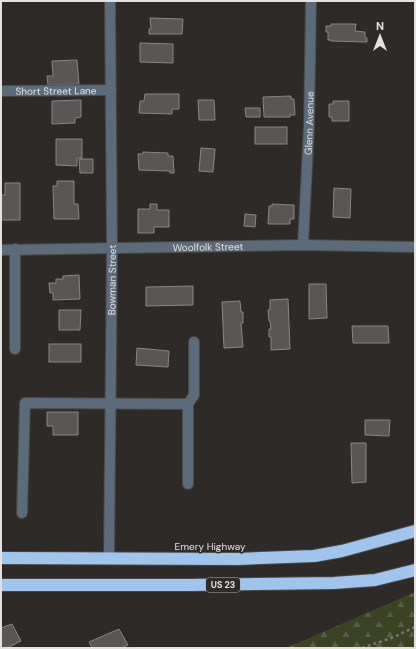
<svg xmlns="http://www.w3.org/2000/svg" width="416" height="649" viewBox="0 0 416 649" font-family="'DM Sans',sans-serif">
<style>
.forest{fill:url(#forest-firs)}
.building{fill:#5b5656;stroke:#8b8585}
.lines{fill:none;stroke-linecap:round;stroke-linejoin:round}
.minor-casing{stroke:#4b4745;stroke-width:12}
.highway-casing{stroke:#4b4745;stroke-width:14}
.path{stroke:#797674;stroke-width:2.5;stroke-dasharray:3 3;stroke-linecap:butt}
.minor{stroke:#5c6b7b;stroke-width:10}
.highway{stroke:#9fc5ec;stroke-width:12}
.labels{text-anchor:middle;stroke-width:3;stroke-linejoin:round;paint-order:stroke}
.shield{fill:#2e2a28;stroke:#adaaa9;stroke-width:1}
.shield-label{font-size:9px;font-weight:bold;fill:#e4e1e0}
.street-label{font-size:10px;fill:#e4e1e0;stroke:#2e2a28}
</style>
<defs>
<pattern id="forest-firs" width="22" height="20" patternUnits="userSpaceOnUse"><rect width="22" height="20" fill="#3c4325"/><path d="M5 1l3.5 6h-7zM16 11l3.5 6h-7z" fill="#585e44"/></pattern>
</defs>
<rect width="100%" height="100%" fill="#2e2a28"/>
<!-- forest -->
<path class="forest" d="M415 592V648H286Z"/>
<!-- building -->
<g class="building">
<path d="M150 18 183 19 182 34H149V29H151Z"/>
<path d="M331 24H356L355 31 365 32V37L367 38V42L331 41V40H328V32H326V26H331Z"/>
<path d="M140 43 173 44V63L140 62Z"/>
<path d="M77 60 79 84 48 85 47 76H53L52 61Z"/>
<path d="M145 94H179V109H172V114L139 113 140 101H144Z"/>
<path d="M291 96V99H294L295 115H290V117H264L263 97Z"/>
<path d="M81 100V117L75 118V123L52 124V101Z"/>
<path d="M198 100H214L215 120H199Z"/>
<path d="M333 101H349V121H332V117H329V104H333Z"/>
<path d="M245 108H260V117H246Z"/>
<rect x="255" y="127" width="32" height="17"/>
<path d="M56 139H82V158H77V166L56 165Z"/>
<path d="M201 148 215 149 213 172 199 171Z"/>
<path d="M143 152 168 153V156H173L174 173H170V171L139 170 138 154H143Z"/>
<path d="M79 159H93V173H80Z"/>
<path d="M57 181H74V204H78L79 219H54L53 186H57Z"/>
<path d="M5 183H20V220H1V195H5Z"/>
<path d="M334 188 351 189 350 218 333 217Z"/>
<path d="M150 204H157V210H169V227H154V233H138V209H150Z"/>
<path d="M272 204 294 205V219H290V224H268L269 206H272Z"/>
<path d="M245 214 256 215 255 227 244 226Z"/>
<path d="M79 275 80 299 53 300V293H50L49 283H56V279H63V276Z"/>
<path d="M309 284H326L327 318 309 319Z"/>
<path d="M193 286V305L146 306V287Z"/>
<path d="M288 299 290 349 271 350V337H269V329H271L270 321H269L268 310H270V300Z"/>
<path d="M240 301 241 312H243V323H241L243 347 224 348 222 302Z"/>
<path d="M59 310H81L80 330H59Z"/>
<path d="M352 326H388L389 343H353Z"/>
<rect x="49" y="344" width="32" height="18"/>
<path d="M137 348 169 351 168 367 136 365Z"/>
<path d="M47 412H78V435H53V426H47Z"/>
<path d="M365 420H390L389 436 365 435Z"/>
<path d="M351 443H366V482L352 483Z"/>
<path d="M12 624 21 641 7 648H1V628Z"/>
<path d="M119 629 128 645 121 648H92L89 642Z"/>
</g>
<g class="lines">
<defs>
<g id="minor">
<path id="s1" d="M1 91 111 90"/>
<path id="s2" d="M303 245 309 126 311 1"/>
<path d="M15 249V349"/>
<path id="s3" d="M1 250 303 245 415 247"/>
<path d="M188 484V404"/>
<path d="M22 513 25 403 188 404 194 395V342"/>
<path id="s4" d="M109 558 112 248 110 1"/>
</g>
<g id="highway">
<path d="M1 558 238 559 314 556 342 551 415 531"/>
<path d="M1 585H191L334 583 375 580 415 570"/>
</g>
</defs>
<!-- minor casing -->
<use href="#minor" class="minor-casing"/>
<!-- highway casing -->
<use href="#highway" class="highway-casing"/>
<!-- path -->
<path class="path" d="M362 648 394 637 415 627"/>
<!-- minor -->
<use href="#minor" class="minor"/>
<!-- highway -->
<use href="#highway" class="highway"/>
</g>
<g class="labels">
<!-- shield labels -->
<rect class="shield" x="206" y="578" width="34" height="14" rx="3"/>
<g class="shield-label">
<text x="223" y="588">US 23</text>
</g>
<!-- street labels -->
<g class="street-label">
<text dy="4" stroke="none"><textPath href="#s1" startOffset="55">Short Street Lane</textPath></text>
<text dy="4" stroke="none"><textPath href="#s2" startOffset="122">Glenn Avenue</textPath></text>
<text dy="4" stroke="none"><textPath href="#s3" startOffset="207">Woolfolk Street</textPath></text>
<text dy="4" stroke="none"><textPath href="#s4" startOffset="278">Bowman Street</textPath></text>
<text x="210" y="550">Emery Highway</text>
</g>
</g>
<!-- border -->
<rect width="416" height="649" fill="none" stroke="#e4e1e0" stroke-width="4"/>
<!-- north arrow -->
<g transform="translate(380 36)" stroke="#2e2a28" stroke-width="3" paint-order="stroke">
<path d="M0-3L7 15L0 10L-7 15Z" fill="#e4e1e0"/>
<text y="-6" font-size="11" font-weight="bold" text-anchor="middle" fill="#e4e1e0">N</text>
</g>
</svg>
